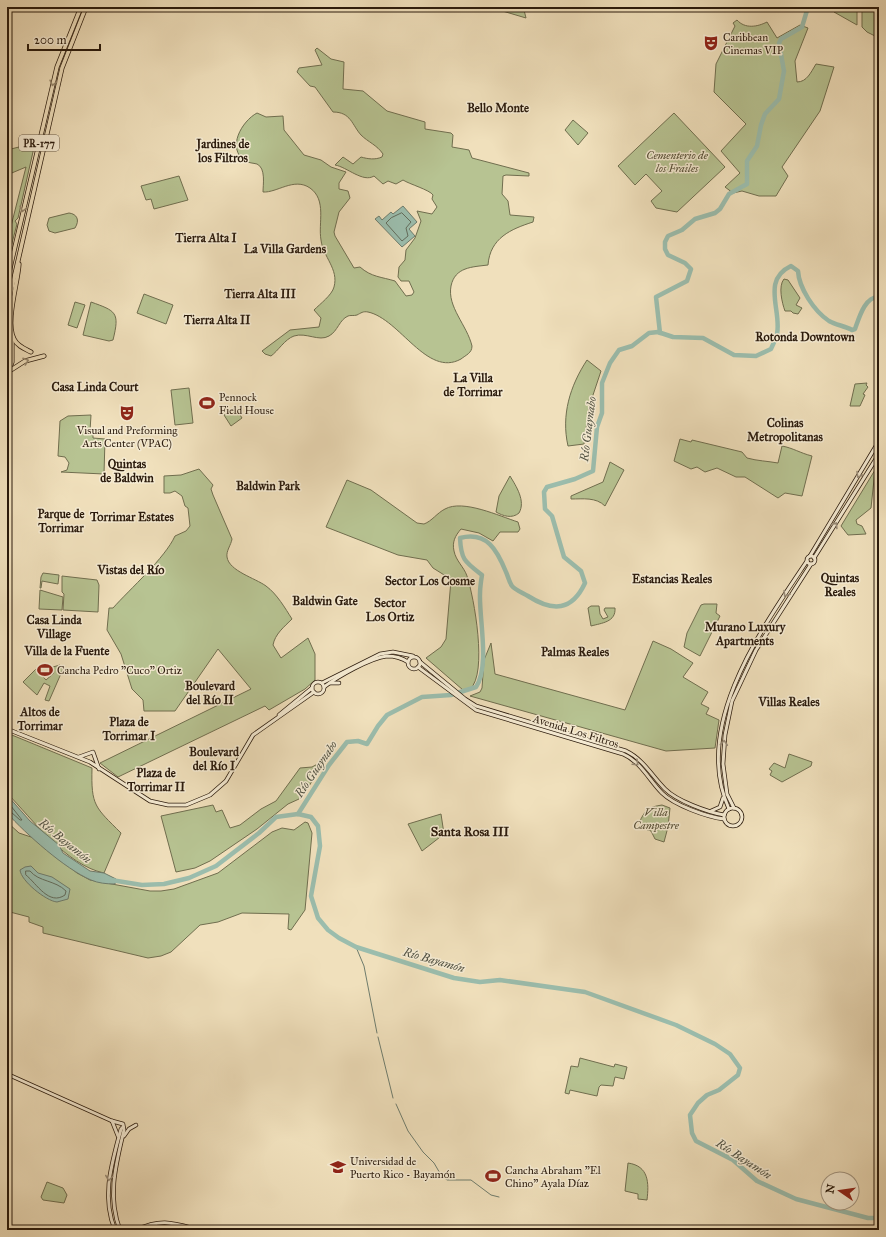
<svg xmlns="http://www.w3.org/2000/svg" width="886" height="1237" viewBox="0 0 886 1237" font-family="'IM FELL Great Primer',serif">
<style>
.green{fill:#b7c392;stroke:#706e4f}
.water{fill:#9bbdad;stroke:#6e7c6d}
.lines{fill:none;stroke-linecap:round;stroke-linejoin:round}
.shore{stroke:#626c5c;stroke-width:1}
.stream{stroke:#6e7c6d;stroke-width:1}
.river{stroke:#9bbdad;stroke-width:4.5}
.secondary-casing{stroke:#2a1a0c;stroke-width:4.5}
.trunk-casing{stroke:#2a1a0c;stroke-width:5}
.secondary{stroke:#f5ebd3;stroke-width:3}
.trunk{stroke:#f0e0bc;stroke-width:3.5}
.oneway{stroke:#97876d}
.oneway2{stroke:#9a8d79}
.labels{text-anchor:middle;stroke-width:3;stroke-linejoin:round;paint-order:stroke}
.shield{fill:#f5ebd3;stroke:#675948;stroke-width:1}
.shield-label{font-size:10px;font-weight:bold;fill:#2a1a0c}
.poi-label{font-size:11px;fill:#2a1a0c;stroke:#f5ebd3;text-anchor:start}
.park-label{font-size:11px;font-style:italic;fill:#544d34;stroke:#f5ebd3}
.street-label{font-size:11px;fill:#2a1a0c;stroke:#f5ebd3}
.neighbourhood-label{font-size:12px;font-weight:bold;fill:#2a1a0c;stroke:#f5ebd3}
.water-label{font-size:12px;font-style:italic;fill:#525344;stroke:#f5ebd3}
.quarter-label{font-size:13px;font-weight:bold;fill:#2a1a0c;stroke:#f5ebd3}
</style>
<rect width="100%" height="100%" fill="#f0e0bc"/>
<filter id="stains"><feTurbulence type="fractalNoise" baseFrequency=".005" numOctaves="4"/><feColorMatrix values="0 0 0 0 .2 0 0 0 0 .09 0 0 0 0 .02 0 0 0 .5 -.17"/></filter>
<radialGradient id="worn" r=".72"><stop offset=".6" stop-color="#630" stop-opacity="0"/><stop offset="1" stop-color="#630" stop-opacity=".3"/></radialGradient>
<!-- green -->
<g class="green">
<path d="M489 7H519L524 10 526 18Z"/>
<path d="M835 7H857V25L834 12Z"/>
<path d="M862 7H879V38L867 32 862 27Z"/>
<path d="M737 20C745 29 757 27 767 22L777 38 800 25 808 28 795 61 797 82C807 82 811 72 816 64L834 67 820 111 782 167 788 176 776 196H759L742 191 733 193 725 187 740 173 721 151 746 124 714 92 716 64 735 26 733 23Z"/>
<path d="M317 48 331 59 344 62 343 89 363 91 387 111 425 122V129L451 133 453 135 452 147 469 150 472 158 529 173V176L506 175 503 176 502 194 508 201 510 215 534 217 533 222C511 229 490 238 488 265 472 267 455 267 451 286 447 307 467 325 472 346 472 353 466 355 461 359 427 378 400 319 368 312 363 311 361 313 357 315 354 316 350 315 348 316 339 320 338 331 329 336 319 342 306 332 294 336 285 339 278 351 271 356L265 354 262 351 290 330 319 327 321 318 314 310C320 304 332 295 334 287 339 269 323 257 321 240 318 223 327 200 310 188 294 177 277 193 263 192 263 185 266 168 257 164 253 163 249 163 245 161 226 148 242 121 257 113L266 117 283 116 284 130 304 155 321 160 331 167 346 172 339 183V189L348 191 350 198 339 212 334 232 335 236 354 268 360 267C371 277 382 277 395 281L406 296 412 295 414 292 409 281H401L398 277 399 267 405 260 406 250 415 238 421 221 417 211 432 214 437 207 432 199 433 195C430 190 409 184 403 180L396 184 388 181 383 184 374 176C363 183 347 167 335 165L343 157 353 164 361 157C368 159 375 160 382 157L383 154C377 145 368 142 361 135 352 125 351 112 333 112L315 87 310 86 297 72 299 68 322 65 315 50Z"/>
<path d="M674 113 725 167 677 212 656 208 651 201 662 191 646 174 635 185 618 166Z"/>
<path d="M573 120 588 133 578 145 565 130Z"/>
<path d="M35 143 18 218 15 221 17 224 7 262V242L26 167 7 175V150Z"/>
<path d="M179 176 188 200 154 209 151 199 146 200 141 186Z"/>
<path d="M69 213C77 214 80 220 75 228L55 233 49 231 47 225 49 218Z"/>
<path d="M784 279 788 280 800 298 796 305 802 308 798 314 793 313 791 311H785C782 303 778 286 784 279Z"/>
<path d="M144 294 173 305 166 324 137 313Z"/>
<path d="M75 302 85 305 77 328 68 325Z"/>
<path d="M91 302C116 311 120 312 113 340L109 341 83 335Z"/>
<path d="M587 360 601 371 589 407 584 444 568 446C561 415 570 386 587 360Z"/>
<path d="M867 383 866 385 868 387 863 394 865 395 860 406H850L855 384Z"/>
<path d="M189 388 193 423 175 425 171 390Z"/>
<path d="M235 407 242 418 231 426 224 415Z"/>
<path d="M91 415 90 431 93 432V438L105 439 104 474 61 472 67 470 69 463 65 457 58 456 60 421 68 416Z"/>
<path d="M680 439 691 442 692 440 742 452 747 458C758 461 767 461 778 463L782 446C793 448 800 453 812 456L802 496 785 493 778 498 745 477H736L717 468 705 472 697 467 691 469 674 461Z"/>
<path d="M610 462 624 470 605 506C596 497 583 499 571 499V496L603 482Z"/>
<path d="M199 469 213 485 211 489 213 495 232 539C231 545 226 551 227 557 229 571 255 578 266 586 277 594 285 608 292 619 284 627 275 634 273 645L281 658 308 638 315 654V680L305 689 269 710 265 706 118 777 100 763 251 689 218 649 175 711H144L143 700 132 689 121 654 107 630 109 608H113C130 589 165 558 175 536L186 531 190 526 188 508 185 506 182 496 175 491 170 493H164V476L181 475Z"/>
<path d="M875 470 871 508 856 520 857 524 862 526 866 534 848 535 841 526Z"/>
<path d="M510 476C516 486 526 501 519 513 512 519 503 516 496 512L499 496Z"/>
<path d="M347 480 371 490 417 523 424 524C432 521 437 513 445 509 463 499 499 516 518 522L520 529 518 532H500L493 541 479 533 461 529C455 536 452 542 454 551 456 561 464 567 467 576 474 597 488 674 470 689L463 690 426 658 441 647 446 639 451 580 449 578 433 568 427 560 398 555 326 527Z"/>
<path d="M43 573 59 575 58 584 42 581 41 588H40L41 577Z"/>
<path d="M62 576 97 580 99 585 98 612 63 610 64 594 62 592Z"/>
<path d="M40 590 63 597 62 610 39 609Z"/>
<path d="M704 604H717L716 613 720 616 700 656 684 647 687 633 701 605Z"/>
<path d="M591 606H599L600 614 603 619 608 617 604 610 605 608H615C616 622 602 623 591 626L588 608Z"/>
<path d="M653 641 671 649 693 663 683 677 708 692 701 704 709 708 706 714 719 720 715 748 666 751 470 696 480 692 482 688 484 660 491 643 495 674 625 710Z"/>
<path d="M47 664 53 667 60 665 63 669 49 701 45 700 50 686 44 683 37 695 23 682 36 669 46 680 54 673Z"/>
<path d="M7 733 92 768C91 806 95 807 121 833L104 873C66 865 33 820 7 793Z"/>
<path d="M789 754 812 762 811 766 782 782 770 775 772 771 769 769 774 763 785 768Z"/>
<path d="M325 760 306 791 299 799 288 804 257 829 210 861 195 868 176 872 161 816 213 805 216 812 222 810 230 828 240 825 261 809 276 801 300 768 312 767Z"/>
<path d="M662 805 670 808 668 827 664 842 655 839 651 831 645 829 639 823C645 810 648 807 662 805Z"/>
<path d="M441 814 444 834 422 851 408 824Z"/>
<path d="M7 822 19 833 34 838 77 873 90 880 150 891H161L174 889 218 873 272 832 282 828 294 830 305 822 308 823 312 833 305 910 291 930 288 929 289 914 242 913 218 922 200 925 171 952 161 956 148 958 43 933V927L29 922V917L10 912 11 906 7 902Z"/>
<path d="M580 1058 614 1067 615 1064 627 1067 624 1079 615 1077 613 1086 601 1085 599 1087 597 1096 570 1090 569 1094 565 1093 571 1066 578 1067Z"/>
<path d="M628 1163C649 1166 649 1183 647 1200L638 1199V1194L625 1191Z"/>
<path d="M47 1182 63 1188 67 1195 64 1203 43 1200 41 1197Z"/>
</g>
<!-- water -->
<g class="water">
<path d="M403 206 417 222 409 229 415 236 402 247 375 219 379 216 382 220 391 212 393 214Z"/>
<path d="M7 795 30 821 59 845 63 853 90 871 104 873 116 879 115 884C106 884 98 883 91 880 65 869 26 834 7 813Z"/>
<path d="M31 866 38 873 52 877 70 889 68 899 57 902C46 901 21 881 20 870L25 867Z"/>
</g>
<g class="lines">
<!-- shore -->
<g class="shore">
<path d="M402 213 411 222 406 228 408 236 402 241 386 223 391 218Z"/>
<path d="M7 801 22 820H20L11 812 7 811"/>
<path d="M26 871H30C39 882 55 880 66 891L65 895C49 906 37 884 26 875Z"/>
</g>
<!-- stream -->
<g class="stream">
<path d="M356 947 364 966 377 1033"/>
<path d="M378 1037 393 1098"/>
<path d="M396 1104 408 1131 423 1152 434 1163 441 1175 447 1180H471L491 1195 499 1197"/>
</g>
<!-- river -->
<g class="river">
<path d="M660 333 656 297 687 281 691 269 685 263 668 255 665 249V242L668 236 682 230 695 219 715 213 720 209 729 194 747 184V161L757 146 761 125 765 114 779 99 784 71 779 43 781 39 802 27 808 7"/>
<path d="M298 814 329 765 347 742 358 741 367 744 378 726 387 715 422 697 451 695 476 687C490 666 479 619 480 594 480 587 481 581 482 575 465 562 461 560 460 538 487 531 497 550 506 572 508 576 509 582 512 586 515 590 523 593 528 596 553 612 572 611 585 583L581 571 564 557 552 516 545 509 544 492 547 487 575 479 593 471 597 427 602 413V383L610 363 619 350 632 346 649 333 658 332 673 337 703 338 734 355 756 356 771 349C773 344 776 339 777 334 782 311 761 280 791 266L798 271C799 288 814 311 829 321 836 325 845 326 852 330L855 329C859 318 865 296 879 297"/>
<path d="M111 880 142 885 164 884 189 878 216 866 259 833 276 817 298 814 311 817 318 826 320 846 311 896 318 918 328 930 339 938 356 947 454 978 480 982 500 980 585 992 676 1025 715 1044 730 1054 740 1068 738 1075 719 1090 707 1095 698 1103 690 1115 692 1133 696 1141 733 1160 757 1181 796 1199 868 1218H879"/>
</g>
<defs>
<g id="secondary">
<path d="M810 556 879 441"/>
<circle cx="811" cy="560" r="4"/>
<path d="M814 558 879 454"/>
<circle cx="414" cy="663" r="6"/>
<path d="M420 662 465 699 476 706 626 751C643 759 652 776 665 789 677 801 707 812 724 815"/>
<path d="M418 667 476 710 623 754C641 762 649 780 662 793 674 805 707 817 724 819"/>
<circle cx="318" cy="688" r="6"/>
<path d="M322 683 380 654 393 652 413 656"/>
<path d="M330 683H339"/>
<path d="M324 687C337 677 370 658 387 656 395 656 402 658 408 662"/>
<path d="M279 715 312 688"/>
<path d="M7 729 90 762 150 801 168 805H186L210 795 226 781 253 735 314 692"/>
<path d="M79 757 93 752 99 769"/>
<circle cx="733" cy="817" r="9"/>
<path d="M734 808 727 794 723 764 725 735 732 701 756 650 811 564"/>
<path d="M729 809C691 726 763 627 807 561"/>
<path d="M711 811 720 807 723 798"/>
<path d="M7 1074 112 1121 123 1124 124 1130C116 1164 107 1196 120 1230"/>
<path d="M112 1121 118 1136"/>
<path d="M124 1136 129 1129 136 1125"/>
<path d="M115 1230C101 1196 112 1163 121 1129L123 1127"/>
<path d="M136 1230C162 1218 173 1223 199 1230"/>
</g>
<g id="trunk">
<path d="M19 264C18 283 5 322 14 339 17 346 25 349 31 352"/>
<path d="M7 281 57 67 81 7"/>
<path d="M7 309 62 68 86 7"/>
<path d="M11 370 25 361 44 356"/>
<path d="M7 375 12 362V337"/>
</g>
</defs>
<!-- secondary casing -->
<use href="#secondary" class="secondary-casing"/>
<!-- trunk casing -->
<use href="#trunk" class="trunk-casing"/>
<!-- secondary -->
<use href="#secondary" class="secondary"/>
<!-- trunk -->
<use href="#trunk" class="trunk"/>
</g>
<!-- one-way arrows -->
<defs><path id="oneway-chevron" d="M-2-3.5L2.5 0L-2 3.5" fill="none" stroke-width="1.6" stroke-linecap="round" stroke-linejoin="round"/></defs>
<g class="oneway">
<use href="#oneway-chevron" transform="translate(53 83) rotate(104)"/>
<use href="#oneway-chevron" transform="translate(23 209) rotate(103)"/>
<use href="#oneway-chevron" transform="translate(26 361) rotate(-19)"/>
</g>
<g class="oneway2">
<use href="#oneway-chevron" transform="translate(859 475) rotate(121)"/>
<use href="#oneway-chevron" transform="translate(835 525) rotate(-58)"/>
<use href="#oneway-chevron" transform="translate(786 594) rotate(122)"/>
<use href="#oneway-chevron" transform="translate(724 743) rotate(-86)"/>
<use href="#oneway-chevron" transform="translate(636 763) rotate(43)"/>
<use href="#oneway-chevron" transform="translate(109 1178) rotate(98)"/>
</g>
<!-- icons -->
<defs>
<symbol id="theatre-bare" viewBox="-9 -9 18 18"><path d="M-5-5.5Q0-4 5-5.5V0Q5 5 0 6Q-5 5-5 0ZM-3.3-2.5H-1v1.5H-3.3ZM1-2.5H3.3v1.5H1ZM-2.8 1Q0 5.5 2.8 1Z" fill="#8f2418" stroke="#f5ebd3" stroke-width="2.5" paint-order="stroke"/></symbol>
<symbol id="stadium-bare" viewBox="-9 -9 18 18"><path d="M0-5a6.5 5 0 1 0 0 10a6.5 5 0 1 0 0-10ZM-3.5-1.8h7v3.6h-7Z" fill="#8f2418" stroke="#f5ebd3" stroke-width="2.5" paint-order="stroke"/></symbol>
<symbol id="university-bare" viewBox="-9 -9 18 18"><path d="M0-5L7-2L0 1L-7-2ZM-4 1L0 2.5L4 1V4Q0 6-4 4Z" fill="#8f2418" stroke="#f5ebd3" stroke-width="2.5" paint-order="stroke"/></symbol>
</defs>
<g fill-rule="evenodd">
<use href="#theatre-bare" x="700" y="32" width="22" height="22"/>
<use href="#stadium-bare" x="196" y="392" width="22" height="22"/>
<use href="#theatre-bare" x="116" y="402" width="22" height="22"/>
<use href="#stadium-bare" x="34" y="659" width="22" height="22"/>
<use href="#university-bare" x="327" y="1156" width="22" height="22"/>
<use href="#stadium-bare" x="482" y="1165" width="22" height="22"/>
</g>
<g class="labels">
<!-- shield labels -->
<rect class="shield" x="19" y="135" width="40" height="16" rx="3"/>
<g class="shield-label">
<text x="39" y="147">PR-177</text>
</g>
<!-- poi labels -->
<g class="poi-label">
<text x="723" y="41">Caribbean<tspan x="723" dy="13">Cinemas VIP</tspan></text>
<text x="219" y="401">Pennock<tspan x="219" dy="13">Field House</tspan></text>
<text x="127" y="434" text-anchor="middle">Visual and Preforming<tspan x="127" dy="13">Arts Center (VPAC)</tspan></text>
<text x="57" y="674">Cancha Pedro "Cuco" Ortiz</text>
<text x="350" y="1165">Universidad de<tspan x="350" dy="13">Puerto Rico - Bayamón</tspan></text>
<text x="505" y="1174">Cancha Abraham "El<tspan x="505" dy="13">Chino" Ayala Díaz</tspan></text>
</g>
<!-- park labels -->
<g class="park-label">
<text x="677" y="159">Cementerio de<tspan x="677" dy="13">los Frailes</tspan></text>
<text x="656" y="816">Villa<tspan x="656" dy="13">Campestre</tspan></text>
</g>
<!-- street labels -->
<g class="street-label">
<text transform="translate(576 731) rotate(17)" y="4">Avenida Los Filtros</text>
</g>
<!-- neighbourhood labels -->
<g class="neighbourhood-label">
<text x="498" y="112">Bello Monte</text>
<text x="223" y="148">Jardines de<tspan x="223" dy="14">los Filtros</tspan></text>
<text x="206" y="242">Tierra Alta I</text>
<text x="285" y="253">La Villa Gardens</text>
<text x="260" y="298">Tierra Alta III</text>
<text x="217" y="324">Tierra Alta II</text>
<text x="805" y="341">Rotonda Downtown</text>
<text x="473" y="382">La Villa<tspan x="473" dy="14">de Torrimar</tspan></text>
<text x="95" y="391">Casa Linda Court</text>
<text x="785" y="427">Colinas<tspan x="785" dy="14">Metropolitanas</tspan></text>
<text x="127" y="468">Quintas<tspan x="127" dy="14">de Baldwin</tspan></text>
<text x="268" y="490">Baldwin Park</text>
<text x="61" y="518">Parque de<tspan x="61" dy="14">Torrimar</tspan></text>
<text x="132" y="521">Torrimar Estates</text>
<text x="131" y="574">Vistas del Río</text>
<text x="840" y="582">Quintas<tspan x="840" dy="14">Reales</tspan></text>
<text x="672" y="583">Estancias Reales</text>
<text x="430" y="585">Sector Los Cosme</text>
<text x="325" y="605">Baldwin Gate</text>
<text x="390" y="607">Sector<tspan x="390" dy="14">Los Ortiz</tspan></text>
<text x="54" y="624">Casa Linda<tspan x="54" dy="14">Village</tspan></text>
<text x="745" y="631">Murano Luxury<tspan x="745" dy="14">Apartments</tspan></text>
<text x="67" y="655">Villa de la Fuente</text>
<text x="575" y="656">Palmas Reales</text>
<text x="210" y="690">Boulevard<tspan x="210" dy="14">del Río II</tspan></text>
<text x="789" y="706">Villas Reales</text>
<text x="40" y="716">Altos de<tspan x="40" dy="14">Torrimar</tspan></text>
<text x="129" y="726">Plaza de<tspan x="129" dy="14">Torrimar I</tspan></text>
<text x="214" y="756">Boulevard<tspan x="214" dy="14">del Río I</tspan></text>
<text x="156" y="777">Plaza de<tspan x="156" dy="14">Torrimar II</tspan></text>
</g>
<!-- water labels -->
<g class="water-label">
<text transform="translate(588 429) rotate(-83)" y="4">Río Guaynabo</text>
<text transform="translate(316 769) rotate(-56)" y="4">Río Guaynabo</text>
<text transform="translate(65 841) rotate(39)" y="4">Río Bayamón</text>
<text transform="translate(434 960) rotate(16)" y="4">Río Bayamón</text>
<text transform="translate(744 1159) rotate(33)" y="4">Río Bayamón</text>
</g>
<!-- quarter labels -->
<g class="quarter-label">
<text x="470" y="836">Santa Rosa III</text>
</g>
</g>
<!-- margin -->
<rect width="886" height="1237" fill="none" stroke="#f0e0bc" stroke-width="24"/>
<rect x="8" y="8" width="870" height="1221" fill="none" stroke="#2a1a0c" stroke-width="2"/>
<rect x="12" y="12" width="862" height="1213" fill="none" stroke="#2a1a0c"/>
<!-- north arrow -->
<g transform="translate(840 1191) rotate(283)"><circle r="19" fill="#f5ebd3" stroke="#a49783"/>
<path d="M0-3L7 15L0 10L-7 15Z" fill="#8f2418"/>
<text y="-6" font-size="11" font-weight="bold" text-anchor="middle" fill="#2a1a0c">N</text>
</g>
<!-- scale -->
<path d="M28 44v6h72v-6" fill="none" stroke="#2a1a0c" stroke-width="2"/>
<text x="34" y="44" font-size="12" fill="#2a1a0c" stroke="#f5ebd3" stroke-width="3" paint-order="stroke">200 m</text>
<rect width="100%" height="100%" filter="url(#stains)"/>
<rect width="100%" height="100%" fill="url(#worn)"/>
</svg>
